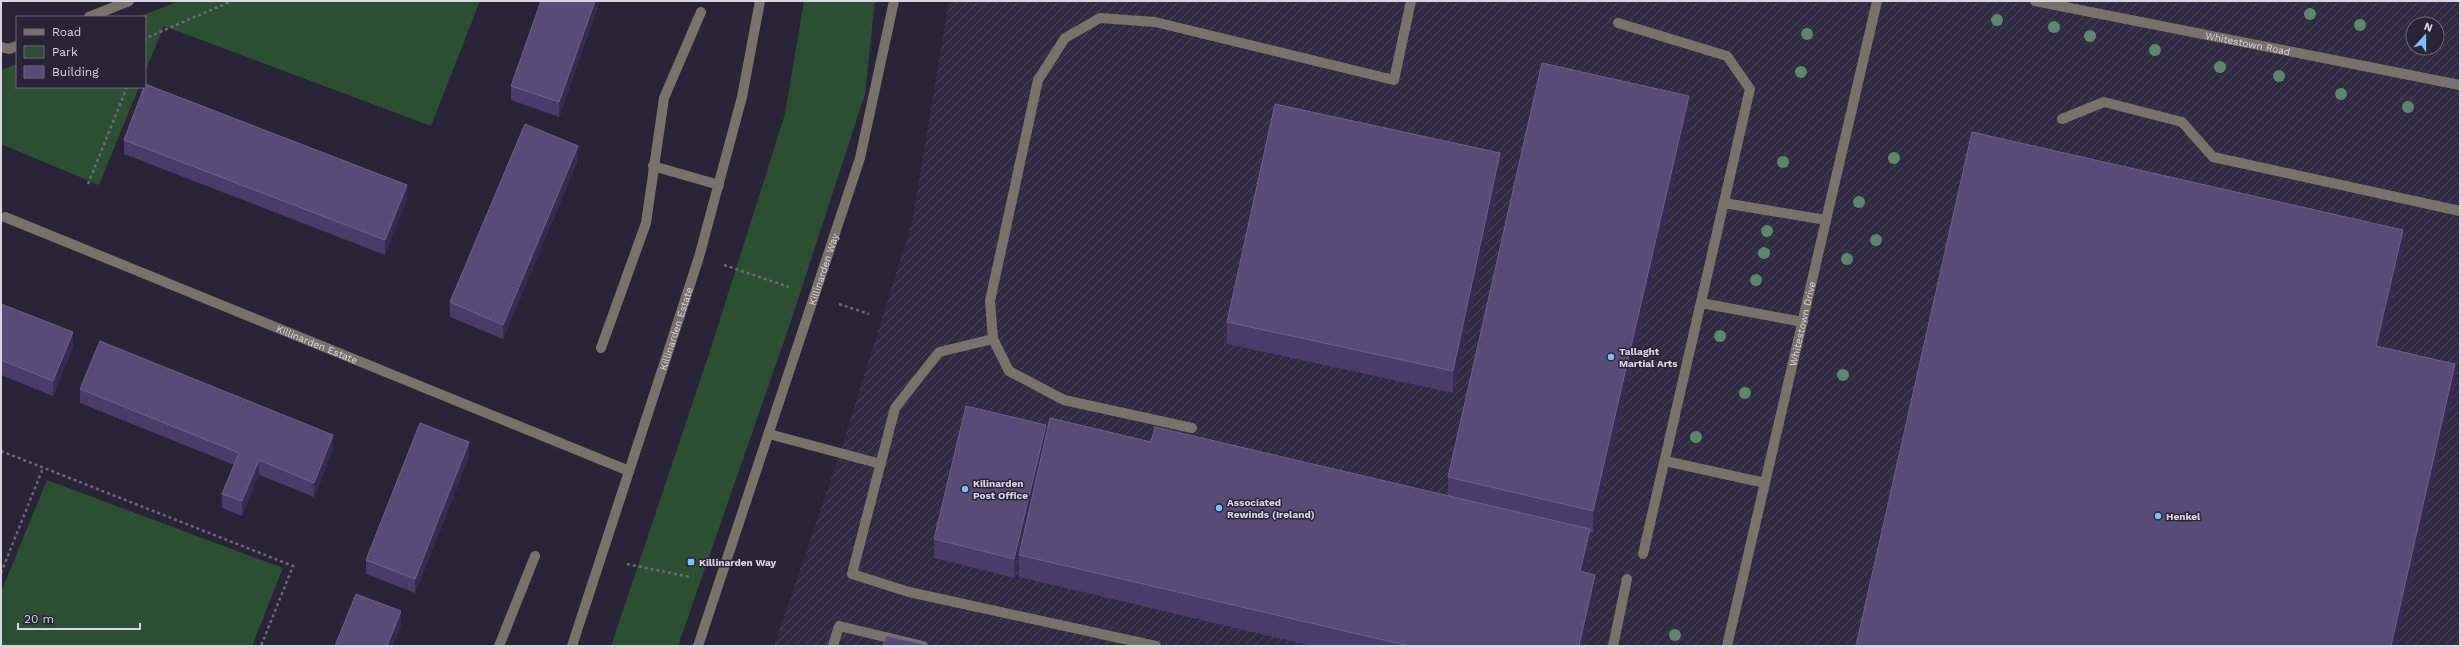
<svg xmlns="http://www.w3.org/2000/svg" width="2461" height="647" viewBox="0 0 2461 647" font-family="'Work Sans',sans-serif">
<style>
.industrial{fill:url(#industrial-furrows);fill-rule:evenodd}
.green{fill:#2c4e33}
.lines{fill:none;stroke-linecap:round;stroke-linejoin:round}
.path{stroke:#6d6979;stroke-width:2.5;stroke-dasharray:3 3;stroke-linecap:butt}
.minor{stroke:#78736a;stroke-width:10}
.tree{fill:#5e866c}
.wall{fill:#493b6a}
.shaded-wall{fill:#362b50}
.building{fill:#584b77;stroke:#6c6188}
.poi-dot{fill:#75c0f6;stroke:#292437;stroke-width:1.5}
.labels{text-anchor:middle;stroke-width:3;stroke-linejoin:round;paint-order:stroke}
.street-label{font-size:10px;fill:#d9d6e3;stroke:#292437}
.poi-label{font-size:10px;font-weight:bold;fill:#d9d6e3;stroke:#292437;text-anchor:start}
</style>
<defs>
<pattern id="industrial-furrows" width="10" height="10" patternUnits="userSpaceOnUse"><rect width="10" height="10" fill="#322b44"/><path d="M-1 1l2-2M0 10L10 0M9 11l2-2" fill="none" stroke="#4f495f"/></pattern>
</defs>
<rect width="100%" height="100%" fill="#292437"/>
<!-- industrial -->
<path class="industrial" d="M949 1H2460V646H774L840 453 912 223ZM2413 24H2437V48H2413Z"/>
<!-- green -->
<g class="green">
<path d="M179 1H480L431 126 164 26 145 72V17H138Z"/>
<path d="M804 1H875L865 94 791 321 678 646H611L710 351 785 114Z"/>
<path d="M17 64V87H139L99 185 1 144V70Z"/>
<path d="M47 480 283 568 252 646H1V592Z"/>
</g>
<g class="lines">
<!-- path -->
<g class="path">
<path d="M145 41 146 38 232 1"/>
<path d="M88 184 127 87"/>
<path d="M724 265 789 287"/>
<path d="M839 304 869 314"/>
<path d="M1 451 293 566 261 646"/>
<path d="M627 564 690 577"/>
<path d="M1 573 43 468"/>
</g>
<!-- minor -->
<g class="minor">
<path id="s1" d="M2035 1 2460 85"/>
<path d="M89 17 129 1"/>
<path d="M1618 23 1727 56 1750 89 1643 554"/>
<path d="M1 47 9 49 17 46"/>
<path d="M2062 119 2104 102 2182 122 2213 157 2460 211"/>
<path d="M653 166 719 185"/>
<path d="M1724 203 1826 220"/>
<path id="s2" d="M5 217 629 471"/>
<path d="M1701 303 1803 322"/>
<path d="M993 339 939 352 895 408 852 574 909 592 1156 646"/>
<path d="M601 348 646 223 664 98 701 12"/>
<path d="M1192 428 1064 400 1009 371 993 339 990 301 1038 80 1065 38 1100 18 1155 22 1394 80 1411 1"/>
<path d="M769 434 881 464"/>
<path d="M1665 461 1765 483"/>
<path d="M499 646 535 556"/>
<path id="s3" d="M572 646 699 257 742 97 760 1"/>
<path id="s4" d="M698 646 860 158 894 1"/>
<path d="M833 646 839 626 923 646"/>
<path d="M1613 646 1627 579"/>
<path id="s5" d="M1727 646 1877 1"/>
</g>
</g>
<!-- trees -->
<g class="tree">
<circle cx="2310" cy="14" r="6"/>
<circle cx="1997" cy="20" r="6"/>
<circle cx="2360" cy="25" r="6"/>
<circle cx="2054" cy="27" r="6"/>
<circle cx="1807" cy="34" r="6"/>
<circle cx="2090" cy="36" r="6"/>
<circle cx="2155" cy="50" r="6"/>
<circle cx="2220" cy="67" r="6"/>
<circle cx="1801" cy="72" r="6"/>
<circle cx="2279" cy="76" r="6"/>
<circle cx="2341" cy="94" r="6"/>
<circle cx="2408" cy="107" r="6"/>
<circle cx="1894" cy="158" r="6"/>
<circle cx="1783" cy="162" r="6"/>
<circle cx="1859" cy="202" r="6"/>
<circle cx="1767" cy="231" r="6"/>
<circle cx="1876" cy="240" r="6"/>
<circle cx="1764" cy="253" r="6"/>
<circle cx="1847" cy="259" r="6"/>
<circle cx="1756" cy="280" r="6"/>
<circle cx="1720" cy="336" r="6"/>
<circle cx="1843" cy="375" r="6"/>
<circle cx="1745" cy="393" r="6"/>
<circle cx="1696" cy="437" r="6"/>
<circle cx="1675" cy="635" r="6"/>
</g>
<!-- wall -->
<g class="wall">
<path d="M600 1 559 117 511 100V86Z"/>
<path d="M1689 118 1593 533 1590 532V551L1585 573 1595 597 1584 646H1313L1019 577V557L1014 578 934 558V539L1046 437 1151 442 1448 496V477Z"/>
<path d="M124 140 407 199 385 255 124 154Z"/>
<path d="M578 160 503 339 450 317V302Z"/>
<path d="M1500 176 1453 393 1227 344V322Z"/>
<path d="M1 304 73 347 53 396 1 375Z"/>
<path d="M80 389 333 449 314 497 259 475 242 516 222 508V494L234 465 80 403Z"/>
<path d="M469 457 415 593 366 574V560Z"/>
</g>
<!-- shaded-wall -->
<g class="shaded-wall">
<path d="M595 1H600L559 117V102Z"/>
<path d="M1689 96V118L1593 533V511Z"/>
<path d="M578 146V160L503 339V325Z"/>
<path d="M1500 153V176L1453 393V371Z"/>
<path d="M407 185V199L385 255V240Z"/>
<path d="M2403 230V252L2376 368V346Z"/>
<path d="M73 332V347L53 396V381Z"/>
<path d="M2455 364V386L2396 646H2391Z"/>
<path d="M1046 425V444L1014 578V559Z"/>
<path d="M333 435V449L314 497V483Z"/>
<path d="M469 442V457L415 593V579Z"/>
<path d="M259 460V475L242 516V501Z"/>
<path d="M1590 529V551L1580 594V571Z"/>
<path d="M1595 575V597L1584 646H1579Z"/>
<path d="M401 611V626L393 646H387Z"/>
</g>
<!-- building -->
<g class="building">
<path d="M541 1H595L559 102 511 86Z"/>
<path d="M1542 63 1689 96 1593 511 1448 477Z"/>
<path d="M145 84 407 185 385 240 124 140 144 87H145Z"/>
<path d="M1275 104 1500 153 1453 371 1227 322Z"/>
<path d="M525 124 578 146 503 325 450 302Z"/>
<path d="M1972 132 2403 230 2376 346 2455 364 2391 646H1856Z"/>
<path d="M1 304 73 332 53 381 1 360Z"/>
<path d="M100 341 333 435 314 483 259 460 242 501 222 494 239 453 80 389Z"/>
<path d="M966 406 1046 425 1014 559 934 539Z"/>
<path d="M1050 418 1151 442 1155 427 1590 529 1580 571 1595 575 1579 646H1409L1019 555Z"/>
<path d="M420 423 469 442 415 579 366 560Z"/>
<path d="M356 594 401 611 387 646H335Z"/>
<path d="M886 636 931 646H883Z"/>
</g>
<!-- markers -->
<g class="poi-dot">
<circle cx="1611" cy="357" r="4"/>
<circle cx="965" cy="489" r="4"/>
<circle cx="1219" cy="508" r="4"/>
<circle cx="2158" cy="516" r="4"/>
<rect x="687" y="558" width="8" height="8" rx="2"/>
</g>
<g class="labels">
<!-- street labels -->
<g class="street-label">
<text dy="4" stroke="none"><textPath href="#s1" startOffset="217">Whitestown Road</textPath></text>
<text dy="4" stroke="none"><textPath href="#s4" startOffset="397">Killinarden Way</textPath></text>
<text dy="4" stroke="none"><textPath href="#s5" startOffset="331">Whitestown Drive</textPath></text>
<text dy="4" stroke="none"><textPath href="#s3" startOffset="334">Killinarden Estate</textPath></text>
<text dy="4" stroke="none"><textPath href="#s2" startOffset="337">Killinarden Estate</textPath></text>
</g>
<!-- poi labels -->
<g class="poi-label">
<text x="1619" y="355">Tallaght<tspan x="1619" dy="12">Martial Arts</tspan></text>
<text x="973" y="487">Kilinarden<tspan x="973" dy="12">Post Office</tspan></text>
<text x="1227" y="506">Associated<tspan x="1227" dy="12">Rewinds (Ireland)</tspan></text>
<text x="2166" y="520">Henkel</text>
<text x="699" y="566">Killinarden Way</text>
</g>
</g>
<!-- border -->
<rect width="2461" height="647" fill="none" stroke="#d9d6e3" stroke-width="4"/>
<!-- legend -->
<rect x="16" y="16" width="130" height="72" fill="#292437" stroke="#6f6b7c"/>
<rect x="24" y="29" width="20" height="6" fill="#78736a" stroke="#6f6b7c"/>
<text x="52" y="36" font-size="12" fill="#d9d6e3">Road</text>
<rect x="24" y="46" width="20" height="12" fill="#2c4e33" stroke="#6f6b7c"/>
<text x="52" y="56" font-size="12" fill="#d9d6e3">Park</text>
<rect x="24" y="66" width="20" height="12" fill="#584b77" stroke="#6f6b7c"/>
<text x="52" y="76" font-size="12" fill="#d9d6e3">Building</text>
<!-- north arrow -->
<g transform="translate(2425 36) rotate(21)"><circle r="19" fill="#292437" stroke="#6f6b7c"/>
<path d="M0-3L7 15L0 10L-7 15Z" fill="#75c0f6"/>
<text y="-6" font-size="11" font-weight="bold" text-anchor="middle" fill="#d9d6e3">N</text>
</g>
<!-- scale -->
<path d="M18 623v6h122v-6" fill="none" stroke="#d9d6e3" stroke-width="2"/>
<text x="24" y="623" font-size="12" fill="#d9d6e3" stroke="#292437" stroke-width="3" paint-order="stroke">20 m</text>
</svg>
